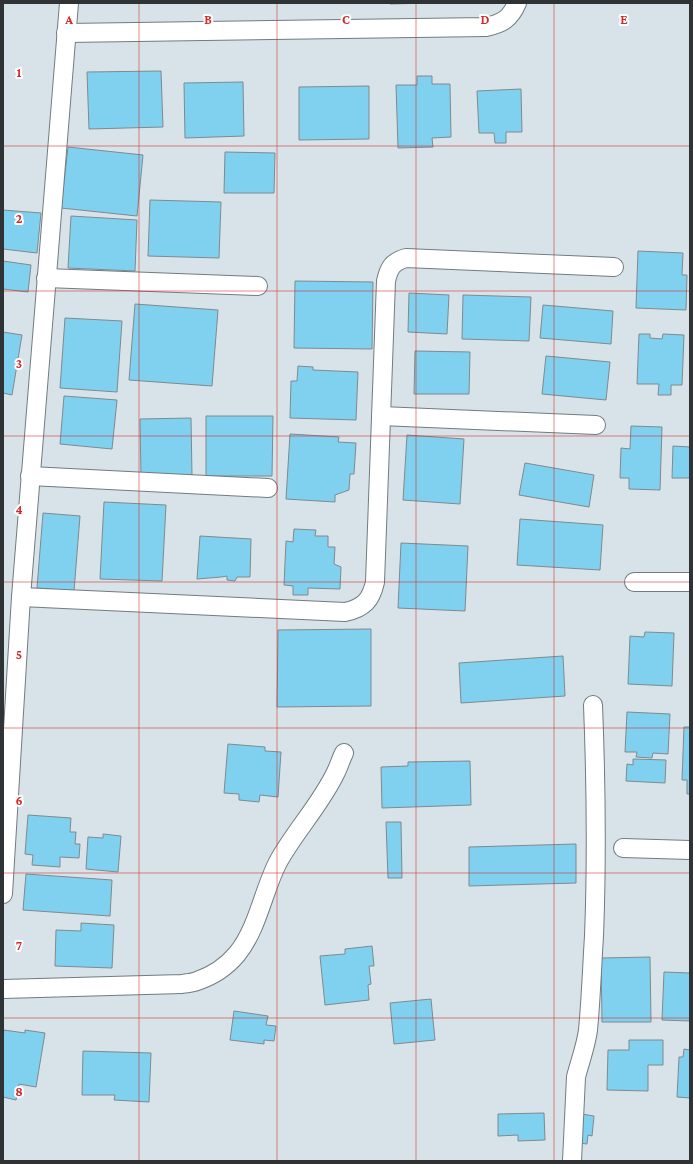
<svg xmlns="http://www.w3.org/2000/svg" width="693" height="1164" viewBox="0 0 693 1164" font-family="'Crimson Pro',serif">
<style>
.building{fill:#80d1f0;stroke:#7f8a8e}
.lines{fill:none;stroke-linecap:round;stroke-linejoin:round}
.minor-casing{stroke:#717c80;stroke-width:20}
.minor{stroke:#fff;stroke-width:18}
.grid{fill:none;stroke:#d62828;stroke-width:1;stroke-opacity:0.55}
.grid-label{font-size:13px;text-anchor:middle;font-weight:bold;fill:#d62828;stroke:#fff;stroke-width:4;stroke-linejoin:round;paint-order:stroke}
</style>
<rect width="100%" height="100%" fill="#d7e3e8"/>
<!-- building -->
<g class="building">
<path d="M390 3H430L390 4Z"/>
<path d="M161 71 163 127 89 129 87 72Z"/>
<path d="M417 76H432V84H450L451 137 432 138 433 147 398 148 396 85H417Z"/>
<path d="M243 82 244 136 185 138 184 83Z"/>
<path d="M369 86V139L299 140V87Z"/>
<path d="M521 89 522 132H506V143H495L494 133H479L477 91Z"/>
<path d="M68 147 143 155 137 216 61 208Z"/>
<path d="M225 152 275 153 274 193H224Z"/>
<path d="M150 200 221 202 219 258 148 256Z"/>
<path d="M3 210 41 213 37 253 3 249Z"/>
<path d="M71 216 137 220 135 271 68 268Z"/>
<path d="M638 251 683 253 682 275H687L686 310 636 308Z"/>
<path d="M3 261 31 265 28 292 3 289Z"/>
<path d="M295 281 373 282 372 349 294 348Z"/>
<path d="M409 293 449 295 447 334 408 332Z"/>
<path d="M463 295 531 297 529 341 462 339Z"/>
<path d="M135 304 218 310 212 386 129 380Z"/>
<path d="M543 305 613 311 611 344 540 338Z"/>
<path d="M65 318 122 321 117 392 60 388Z"/>
<path d="M3 332 22 335 12 395 3 393Z"/>
<path d="M639 334H650V338L662 339 663 334 684 335 682 385H671V395H658L659 384H637Z"/>
<path d="M415 351 470 352 469 394H414Z"/>
<path d="M546 356 610 362 606 400 542 394Z"/>
<path d="M298 366 313 367V370L358 372 356 420 290 418 291 381H297Z"/>
<path d="M64 396 117 400 112 449 60 444Z"/>
<path d="M206 416H273L272 476H206Z"/>
<path d="M191 418 192 476 141 477 140 419Z"/>
<path d="M631 426 662 427 660 490 629 489V478H620L621 448 630 449Z"/>
<path d="M290 434 339 437 338 442 356 443 354 474H350L349 490 335 495V502L286 499Z"/>
<path d="M407 435 464 439 460 504 403 500Z"/>
<path d="M673 446 690 447V478H672Z"/>
<path d="M525 463 594 475 589 507 519 495Z"/>
<path d="M104 502 166 505 162 581 100 579Z"/>
<path d="M43 513 80 516 74 591 37 588Z"/>
<path d="M520 519 603 525 600 570 517 565Z"/>
<path d="M294 529 316 530 315 536H328V547H335L334 564 341 567 340 589 308 588V595H293V586L284 585 286 541 293 542Z"/>
<path d="M200 536 251 539 250 577H237L235 581 227 580V576L221 577 197 579Z"/>
<path d="M401 543 468 546 465 611 398 608Z"/>
<path d="M371 629V706L277 707 278 630Z"/>
<path d="M645 632 674 633 672 686 628 684 630 636 644 637Z"/>
<path d="M563 656 565 696 461 703 459 663Z"/>
<path d="M627 712 670 714 668 754 653 753 652 758 636 757 637 752H625Z"/>
<path d="M684 727H690V794H687V780H682Z"/>
<path d="M228 744 265 747V751L281 752 278 797 260 795 259 802 239 800V794L224 793Z"/>
<path d="M633 759 666 760 665 783 626 781 627 764 633 765Z"/>
<path d="M470 761 471 805 382 808 381 767 408 766V762Z"/>
<path d="M28 815 71 818 70 832H76L75 844H80L79 858 60 857V867L32 865 33 855 25 854Z"/>
<path d="M386 822H401L402 878H388Z"/>
<path d="M103 834 121 836 118 872 86 869 88 837 103 838Z"/>
<path d="M576 844V883L469 886V847Z"/>
<path d="M26 874 112 880 110 916 23 910Z"/>
<path d="M81 923 114 925 112 968 55 966 56 930 81 931Z"/>
<path d="M372 946 374 966H369L371 984 368 985 369 1000 325 1005 320 956 345 954V949Z"/>
<path d="M650 957 651 1022H602L601 958Z"/>
<path d="M664 972 690 973V1021L662 1020Z"/>
<path d="M431 999 435 1040 394 1044 390 1003Z"/>
<path d="M234 1011 268 1016 266 1025 276 1026 274 1041 264 1040V1044L230 1040Z"/>
<path d="M4 1030 25 1033V1030L45 1033 36 1087 19 1084 16 1100 3 1097V1038Z"/>
<path d="M629 1040H663V1065H648V1091L607 1090 608 1050H629Z"/>
<path d="M684 1049 690 1050V1098L677 1097 679 1057H683Z"/>
<path d="M83 1051 151 1053 149 1102 114 1100 115 1095H82Z"/>
<path d="M544 1113 545 1140 518 1141V1135L498 1136V1114Z"/>
<path d="M582 1114 594 1116 592 1136 588 1135 587 1144 579 1143Z"/>
</g>
<g class="lines">
<defs>
<g id="minor">
<path d="M66 33 486 27C503 23 510 19 517 3"/>
<path d="M46 278 258 286"/>
<path d="M381 416 596 425"/>
<path d="M30 476 268 488"/>
<path d="M634 582H690"/>
<path d="M21 597 345 612C364 608 371 600 375 582L386 281C389 268 392 262 406 258L614 267"/>
<path d="M623 848 690 850"/>
<path d="M3 894 21 597 69 3"/>
<path d="M3 989 182 984C187 983 193 983 197 981 212 976 227 966 237 954 258 928 263 891 278 862 295 831 321 804 336 772 339 766 341 759 344 753"/>
<path d="M572 1161 576 1077C580 1061 586 1046 588 1030 591 999 592 967 594 936 597 859 596 782 593 705"/>
</g>
</defs>
<!-- minor casing -->
<use href="#minor" class="minor-casing"/>
<!-- minor -->
<use href="#minor" class="minor"/>
</g>
<!-- grid -->
<path class="grid" d="M139 3V1161M277 3V1161M416 3V1161M554 3V1161M3 146H690M3 291H690M3 436H690M3 582H690M3 728H690M3 873H690M3 1018H690"/>
<g class="grid-label">
<text x="69" y="24">A</text>
<text x="208" y="24">B</text>
<text x="346" y="24">C</text>
<text x="485" y="24">D</text>
<text x="624" y="24">E</text>
<text x="19" y="77">1</text>
<text x="19" y="223">2</text>
<text x="19" y="368">3</text>
<text x="19" y="514">4</text>
<text x="19" y="659">5</text>
<text x="19" y="805">6</text>
<text x="19" y="950">7</text>
<text x="19" y="1096">8</text>
</g>
<!-- border -->
<rect width="693" height="1164" fill="none" stroke="#2f3335" stroke-width="8"/>
</svg>
